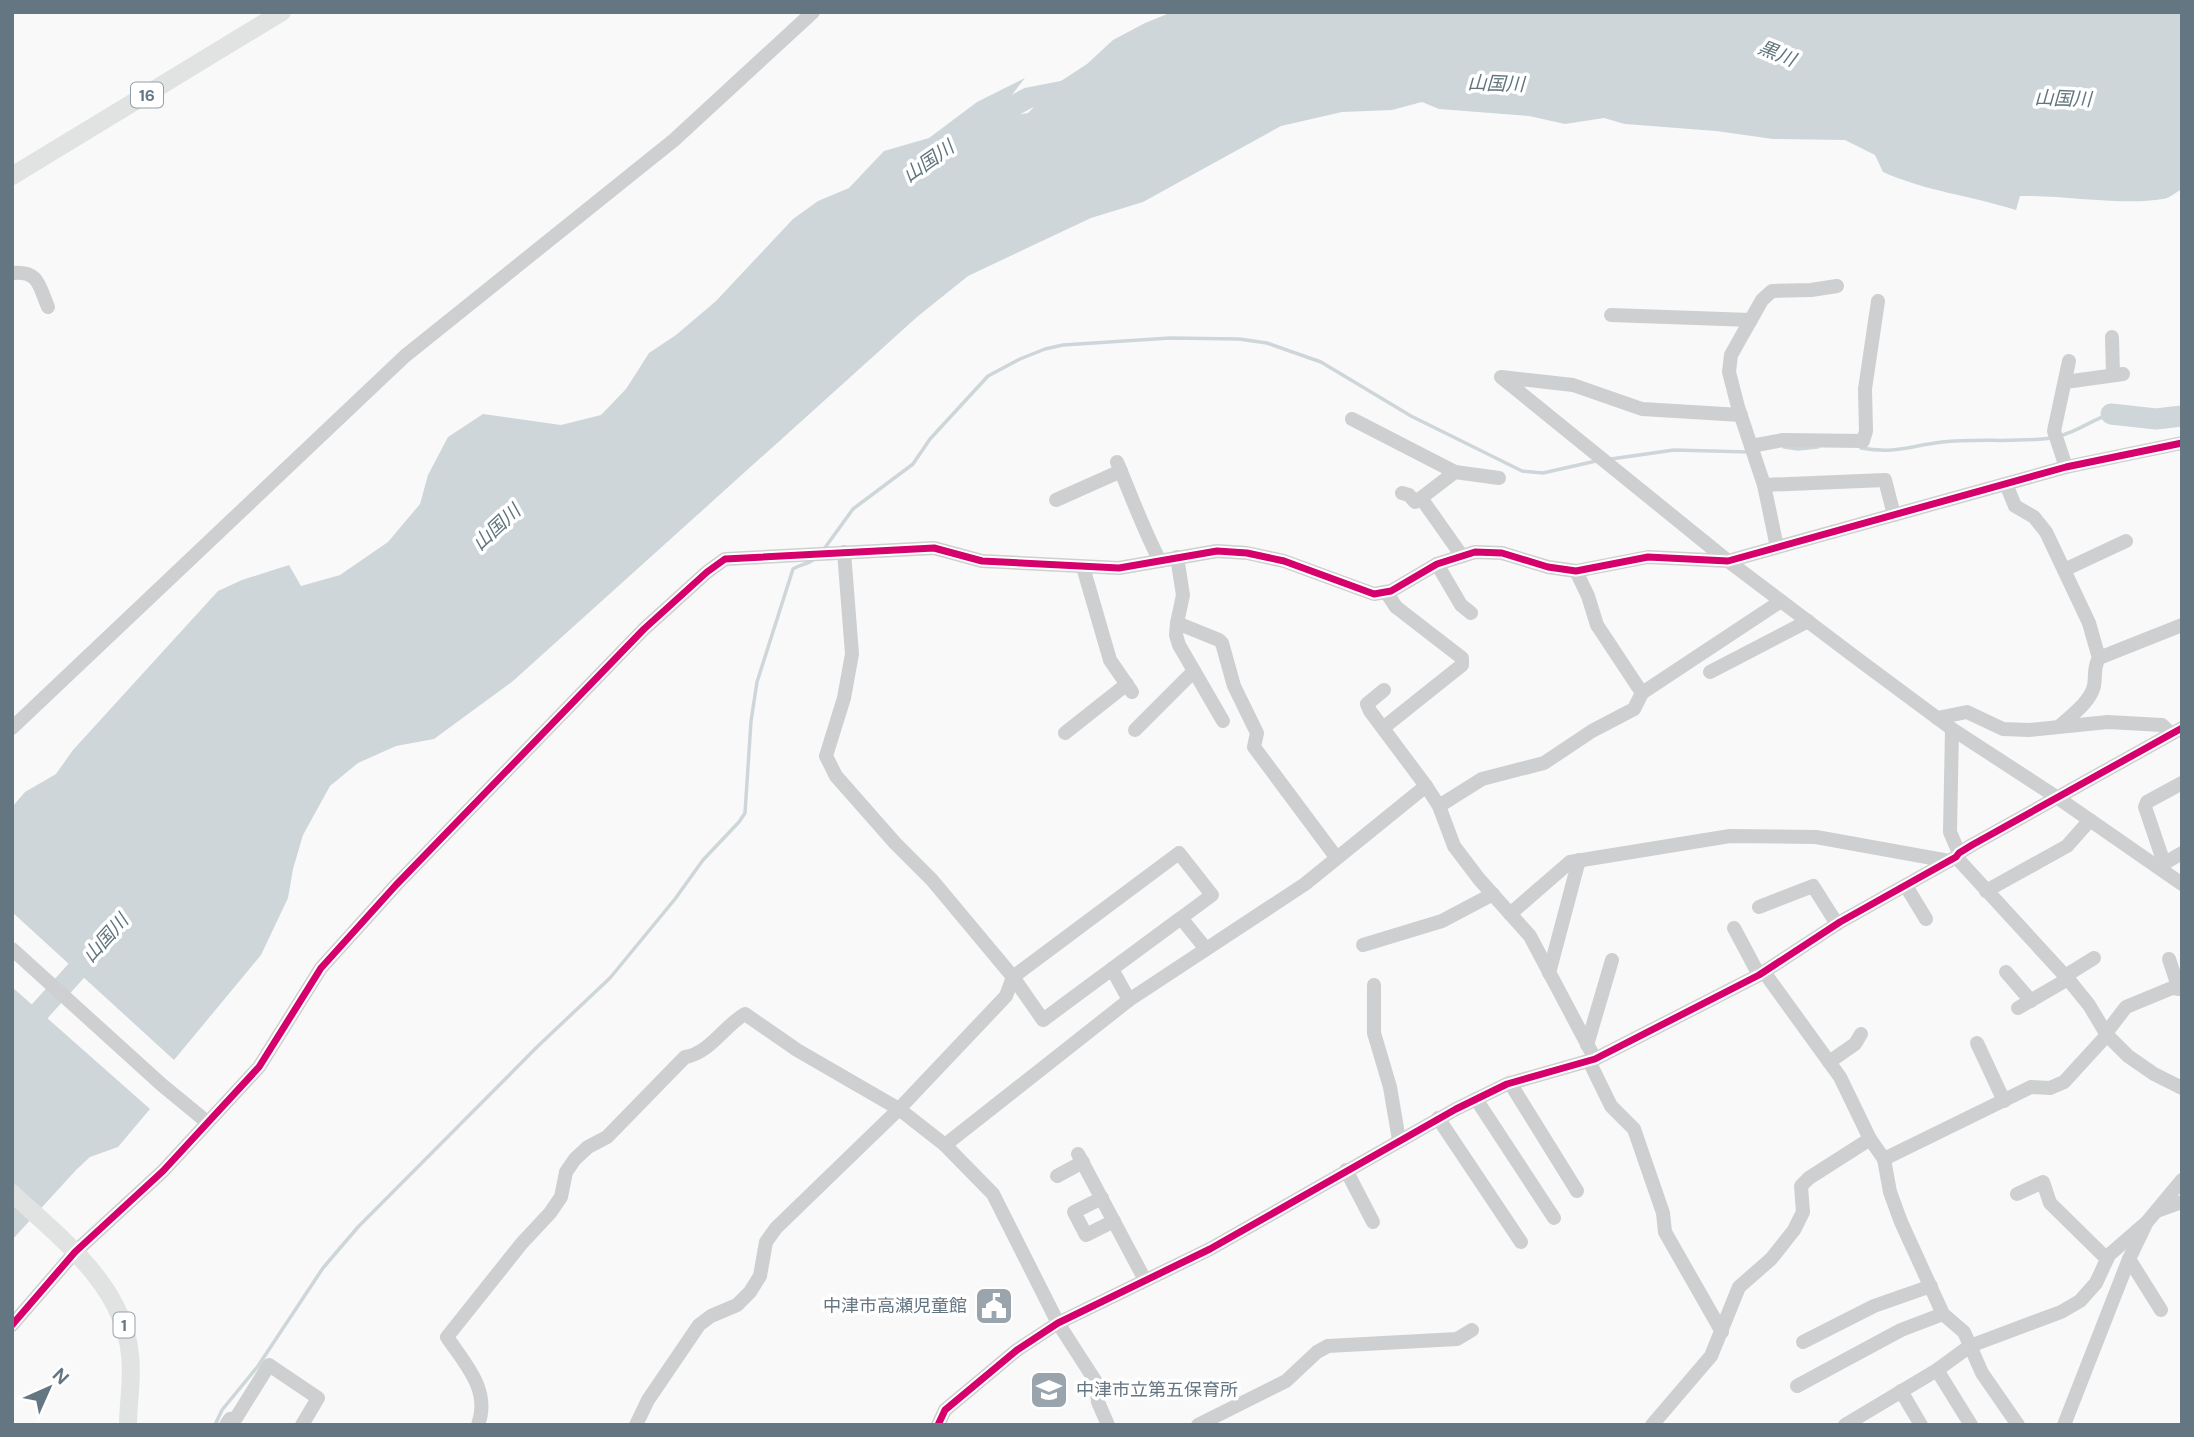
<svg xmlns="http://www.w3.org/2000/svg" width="2194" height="1437" viewBox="0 0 2194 1437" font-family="'DM Sans','Noto Sans JP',sans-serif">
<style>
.water{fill:#ced6d9}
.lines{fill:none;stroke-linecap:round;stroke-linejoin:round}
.stream{stroke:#ced6d9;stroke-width:3.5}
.river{stroke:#ced6d9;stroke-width:21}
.minor{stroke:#cecfd0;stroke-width:14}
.major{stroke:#e1e2e2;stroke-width:18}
.cycleway-casing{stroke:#fff;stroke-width:11}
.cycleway{stroke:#d6006c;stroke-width:7}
.labels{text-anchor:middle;stroke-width:7;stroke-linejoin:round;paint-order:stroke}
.shield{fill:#fff;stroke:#939fa8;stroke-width:2}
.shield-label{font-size:16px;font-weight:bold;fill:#657683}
.poi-label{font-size:18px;fill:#657683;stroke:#fff;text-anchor:end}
.water-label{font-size:19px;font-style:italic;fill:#60757c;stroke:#fff}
</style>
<rect width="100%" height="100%" fill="#f9f9f9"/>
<!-- water -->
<g class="water">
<path d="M1172 12H2182V189C2176 192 2170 198 2163 199 2121 206 2065 195 2020 196L2016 210C1972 196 1925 191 1883 172L1875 155 1845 140 1773 139 1716 131 1625 124 1604 118 1565 124 1529 116 1439 109 1422 102 1392 110 1342 112 1281 126 1143 202 1091 218 968 276 917 317 513 681 434 739 396 746 358 763 330 786 303 835 293 869 288 898 261 955 174 1060 12 912V807L25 792 56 774 73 750 218 591 242 580 289 565 301 586 340 575 388 542 420 504 428 475 448 437 483 414 561 425 601 415 626 389 649 353 676 335 716 301 793 219 818 201 849 188 884 151 929 138 977 102 1025 78 993 119 1028 113 1061 81 1087 64 1113 40 1145 23Z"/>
<path d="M12 987 150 1109 118 1147 90 1157 76 1170 12 1240Z"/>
</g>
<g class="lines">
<!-- stream -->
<g class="stream">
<path d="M2059 436C2080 431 2092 419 2111 414"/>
<path d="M1784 447 1798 449 1818 447"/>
<path d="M1861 448C1896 454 1909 446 1942 442 1978 438 2015 443 2051 438"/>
<path d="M1611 459 1674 450 1749 452"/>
<path d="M824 549 853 509 913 464 930 439 988 376 1020 359 1045 349 1063 345 1170 338 1239 339 1267 343 1321 362 1411 416 1522 471 1543 473 1596 461"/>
<path d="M215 1425 222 1410 258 1366 323 1268 358 1227 538 1046 610 978 675 899 703 860 739 822 745 813 751 721 757 682 793 569C800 564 808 565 814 559"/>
</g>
<!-- river -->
<g class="river">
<path d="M975 127 1028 98 1074 89"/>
<path d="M2111 414 2156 419 2182 416"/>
<path d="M12 1042 95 950"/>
</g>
<!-- minor -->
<g class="minor">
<path d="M12 273C39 270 39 286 48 307"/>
<path d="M1611 315 1751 320"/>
<path d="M2112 337 2113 375"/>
<path d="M2065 382 2123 374"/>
<path d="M1741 415 1642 409 1573 385 1501 377 1728 561 1859 660 1952 729 2058 798 2182 884"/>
<path d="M1352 419 1455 472 1421 498 1462 556"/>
<path d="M1751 446 1783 440 1863 441 1866 431 1865 389 1878 301"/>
<path d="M1117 462C1131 495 1143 529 1160 561"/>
<path d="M2066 467 2054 431 2069 361"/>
<path d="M1455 472 1499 478"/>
<path d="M2006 484 2015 506 2034 517 2046 532 2064 570 2126 541"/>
<path d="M1764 485 1885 480 1894 515"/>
<path d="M1402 493 1409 495 1415 502 1421 498"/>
<path d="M1056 500 1121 471"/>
<path d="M1777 547 1764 485 1738 407 1729 372 1731 355 1762 300 1772 291 1811 290 1837 286"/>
<path d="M1177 557 1183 595 1177 623 1219 640 1222 643 1234 686 1257 733 1254 747 1336 857"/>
<path d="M1437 564 1461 605 1471 613"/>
<path d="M1083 567 1110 660 1132 692"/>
<path d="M2064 570 2089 623 2099 658 2182 625"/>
<path d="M1576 571 1588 596 1597 625 1642 693 1781 601"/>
<path d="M1177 623 1176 635 1179 645 1223 721"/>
<path d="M1710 672 1808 621"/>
<path d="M1384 690 1367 704 1370 711 1426 786"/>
<path d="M1937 718 1967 712 2003 729 2029 730 2108 722 2162 725 2171 734"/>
<path d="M2061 725C2073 714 2090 702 2094 686 2096 675 2093 668 2099 658"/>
<path d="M12 728 405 356 674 140 813 12"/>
<path d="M1383 728 1462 665V658L1396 607 1386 592"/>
<path d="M1952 729 1950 832 1959 853"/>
<path d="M1135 730 1194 671"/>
<path d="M1065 733 1127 684"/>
<path d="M1439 806 1482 779 1544 763 1592 731 1634 709 1642 693"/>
<path d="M1956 857 2068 979 2089 1005 2107 1035 2128 1056 2154 1074 2182 1088"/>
<path d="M2164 863 2145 807 2147 802 2182 783"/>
<path d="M2158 867 2182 853"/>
<path d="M1906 886 1926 919"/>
<path d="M1986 891 2067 846 2090 820"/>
<path d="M1759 907 1813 886 1837 924"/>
<path d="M1510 914 1570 862 1730 836 1816 837 1949 861"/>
<path d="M1181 918 1043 1020 1013 977 1179 853 1212 895 1181 918 1206 949"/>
<path d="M1734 928 1759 975"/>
<path d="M1363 945 1442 921 1493 894"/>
<path d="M12 949 162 1085 207 1122"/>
<path d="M2169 959 2179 989"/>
<path d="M1112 969 1129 1000"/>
<path d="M1764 972 1840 1077 1870 1139 1884 1159 2031 1087 2050 1088 2064 1082 2107 1035"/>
<path d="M2006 972 2031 1001"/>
<path d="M1549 973 1579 860"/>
<path d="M2065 976 2094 958"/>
<path d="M1374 985V1033L1390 1087 1399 1140"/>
<path d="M2018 1008 2068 979"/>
<path d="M2106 1033 2126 1007 2172 988 2182 989"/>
<path d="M1977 1043 2004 1101"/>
<path d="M1587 1045 1612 960"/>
<path d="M1589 1061 1611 1106 1634 1129 1663 1213 1665 1232 1722 1332"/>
<path d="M1829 1062 1855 1044 1861 1034"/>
<path d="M1510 1083 1577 1191"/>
<path d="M1476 1099 1554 1218"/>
<path d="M1438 1118 1521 1242"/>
<path d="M945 1145 1129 1000 1305 884 1426 786 1439 806 1454 846 1479 879 1530 936 1595 1059"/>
<path d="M1078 1154 1145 1280"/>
<path d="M1884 1159 1890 1192 1901 1222 1943 1314 1964 1332 1982 1373 2018 1425"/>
<path d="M1346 1170 1373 1222"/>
<path d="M1057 1176 1083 1162"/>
<path d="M2017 1194 2043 1182 2050 1203 2107 1259"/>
<path d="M1102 1198 1074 1212 1086 1235 1114 1221"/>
<path d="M2157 1211 2182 1202"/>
<path d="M2129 1259 2161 1310"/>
<path d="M12 1325 75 1252 163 1171 259 1067 321 968 396 885 644 629 707 572 725 559 934 548 982 561 1119 568 1217 551 1247 553 1284 561 1374 594 1391 591 1437 564 1475 552 1502 553 1548 567 1576 571 1648 557 1728 561 2066 467 2182 443"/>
<path d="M1803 1342 1874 1306 1931 1286"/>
<path d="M1937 1370 1971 1425"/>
<path d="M1797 1386 1901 1330 1943 1314"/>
<path d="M1901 1391 1921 1425"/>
<path d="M226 1425 230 1419 236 1418 269 1365 318 1398 302 1425"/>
<path d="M478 1425C491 1390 465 1364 447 1337L522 1243 550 1213 561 1197 566 1172 575 1159 588 1147 607 1137 685 1057C710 1053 724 1026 745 1014L797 1050 899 1109 945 1145 993 1194 1058 1323 1096 1382 1098 1402 1108 1425"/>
<path d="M636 1425 648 1400 699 1325 711 1316 737 1305 750 1292 760 1276 766 1242 776 1228 899 1109 1006 996 1013 977 932 880 895 843 836 776 826 756 844 698 852 654 844 552"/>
<path d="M938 1425 945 1410 1017 1350 1058 1323 1210 1249 1456 1109 1507 1084 1595 1059 1759 975 1840 922 1956 857 1959 853 1972 845 2182 728"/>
<path d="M1198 1425 1286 1381 1317 1352 1328 1346 1457 1339 1472 1330"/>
<path d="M1652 1425 1711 1356 1739 1287 1771 1259 1794 1230 1803 1212 1801 1186 1809 1178 1870 1139"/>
<path d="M1845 1425 1937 1370 1970 1346 2061 1312 2080 1301 2096 1283 2109 1255 2147 1222 2182 1180"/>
<path d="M2064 1425 2129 1259 2145 1226"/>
</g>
<!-- major -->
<g class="major">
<path d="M12 176 282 12"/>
<path d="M12 1193C59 1237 124 1285 130 1355 133 1378 128 1402 128 1425"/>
</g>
<defs>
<g id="cycleway">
<path d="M12 1325 75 1252 163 1171 259 1067 321 968 396 885 644 629 707 572 725 559 934 548 982 561 1119 568 1217 551 1247 553 1284 561 1374 594 1391 591 1437 564 1475 552 1502 553 1548 567 1576 571 1648 557 1728 561 2066 467 2182 443"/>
<path d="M938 1425 945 1410 1017 1350 1058 1323 1210 1249 1456 1109 1507 1084 1595 1059 1759 975 1840 922 1956 857 1959 853 1972 845 2182 728"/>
</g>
</defs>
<!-- cycleway casing -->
<use href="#cycleway" class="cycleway-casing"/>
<!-- cycleway -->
<use href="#cycleway" class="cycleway"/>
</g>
<!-- icons -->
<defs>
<symbol id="civic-square" viewBox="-11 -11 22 22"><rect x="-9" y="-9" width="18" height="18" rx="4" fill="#99a4ac" stroke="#fff"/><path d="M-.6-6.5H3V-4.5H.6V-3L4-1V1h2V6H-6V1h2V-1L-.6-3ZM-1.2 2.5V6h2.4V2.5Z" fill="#fff"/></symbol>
<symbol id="school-square" viewBox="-11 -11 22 22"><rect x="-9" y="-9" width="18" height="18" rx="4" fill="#99a4ac" stroke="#fff"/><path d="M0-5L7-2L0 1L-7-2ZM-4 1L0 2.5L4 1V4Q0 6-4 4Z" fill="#fff"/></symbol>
</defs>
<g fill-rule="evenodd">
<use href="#civic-square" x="972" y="1284" width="44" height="44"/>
<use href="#school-square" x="1027" y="1368" width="44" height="44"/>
</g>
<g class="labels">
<!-- shield labels -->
<g class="shield">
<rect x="131" y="82.5" width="32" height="25" rx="5"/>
<rect x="113.5" y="1312.5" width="21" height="25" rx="5"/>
</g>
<g class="shield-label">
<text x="147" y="101">16</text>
<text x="124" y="1331">1</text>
</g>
<!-- poi labels -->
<g class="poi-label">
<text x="967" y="1312">中津市高瀬児童館</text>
<text x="1076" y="1396" text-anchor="start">中津市立第五保育所</text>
</g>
<!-- water labels -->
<g class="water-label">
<text transform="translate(1777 53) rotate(22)" y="7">黒川</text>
<text transform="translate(1496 83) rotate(2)" y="7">山国川</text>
<text transform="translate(2063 98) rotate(2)" y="7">山国川</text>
<text transform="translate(928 161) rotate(-35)" y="7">山国川</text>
<text transform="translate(496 527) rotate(-43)" y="7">山国川</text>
<text transform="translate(105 938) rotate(-48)" y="7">山国川</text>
</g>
</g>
<!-- border -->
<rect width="2194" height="1437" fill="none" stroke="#657683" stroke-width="28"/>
<!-- north arrow -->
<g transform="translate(49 1388) rotate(45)" stroke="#ffffff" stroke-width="5" paint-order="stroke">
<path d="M0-5L12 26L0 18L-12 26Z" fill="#657683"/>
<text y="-10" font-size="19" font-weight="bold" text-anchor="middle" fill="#657683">N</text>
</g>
</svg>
